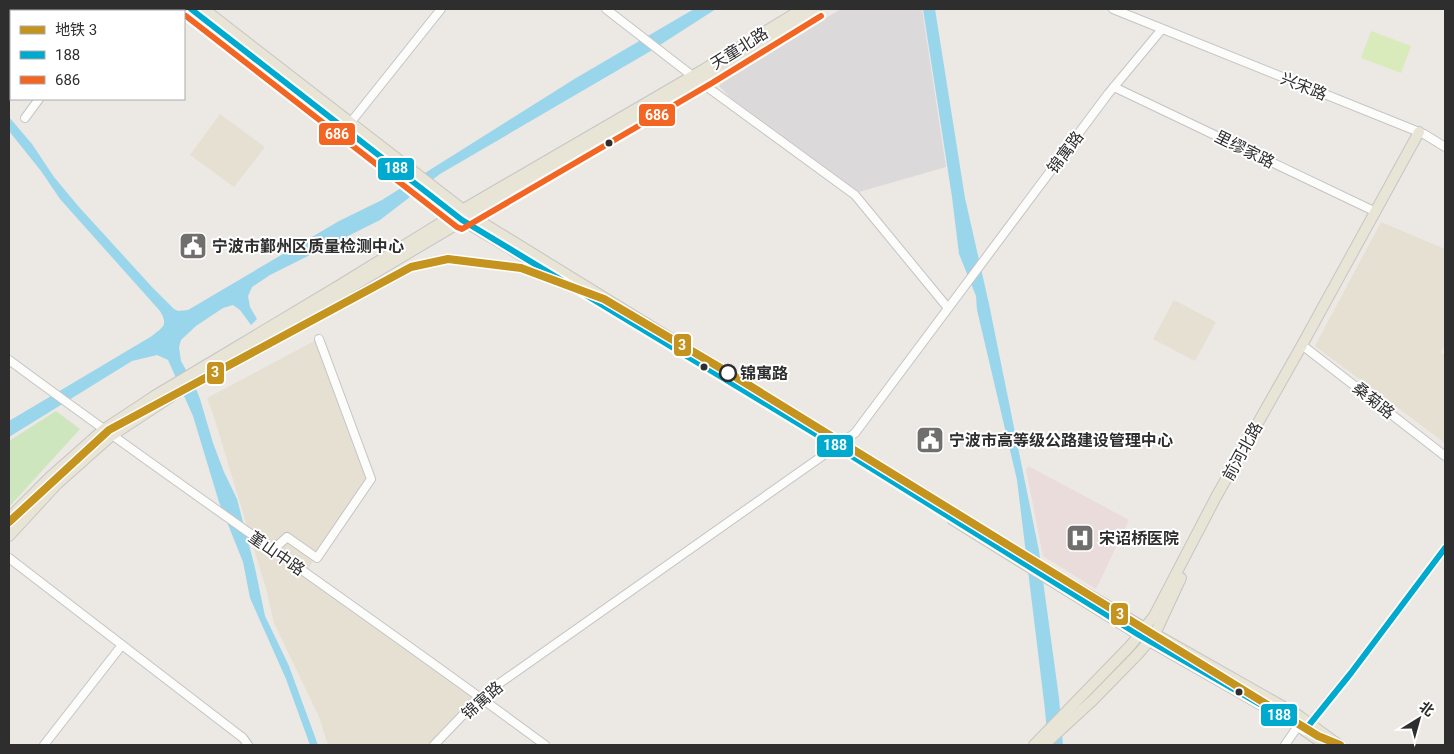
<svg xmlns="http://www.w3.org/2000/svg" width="1454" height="754" viewBox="0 0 1454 754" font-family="Roboto,'Noto Sans SC',sans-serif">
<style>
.industrial{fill:#dcd9db}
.education{fill:#e6e0d3}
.medical{fill:#e9dcdb}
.green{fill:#cee6be}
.pitch{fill:#d9eabb}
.water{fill:#99d6ec}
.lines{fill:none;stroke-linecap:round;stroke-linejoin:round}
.minor-casing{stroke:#c5c4c5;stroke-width:10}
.major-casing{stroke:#c6c5c4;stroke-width:12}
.minor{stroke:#fcfcfb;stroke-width:8}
.major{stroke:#e8e4d6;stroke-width:10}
.bus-1-casing{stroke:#fff;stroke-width:10}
.bus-2-casing{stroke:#fff;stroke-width:10}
.bus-1{stroke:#00a9ce;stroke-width:6}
.bus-2{stroke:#f26522;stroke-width:6}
.metro-1-casing{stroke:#fff;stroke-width:11}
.metro-1{stroke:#c4941e;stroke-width:8}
.bus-dot{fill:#2e2e2e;stroke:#fff;stroke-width:2}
.stop-dot{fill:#fff;stroke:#2e2e2e;stroke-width:2.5}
.labels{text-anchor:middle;stroke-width:4;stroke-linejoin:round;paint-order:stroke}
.street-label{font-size:16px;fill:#2e2e2e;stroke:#fff}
.poi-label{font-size:16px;font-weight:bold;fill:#2e2e2e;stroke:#fff;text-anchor:start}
.stop-label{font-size:16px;font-weight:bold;fill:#2e2e2e;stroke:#fff;text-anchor:start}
.line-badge{stroke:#fff;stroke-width:2}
.badge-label{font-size:14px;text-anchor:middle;font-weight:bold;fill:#fff}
</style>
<rect width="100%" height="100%" fill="#ece8e4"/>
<!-- industrial -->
<path class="industrial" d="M841 9H922L946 167 859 192 731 98 720 87 719 80Z"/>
<!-- education -->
<g class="education">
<path d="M220 114 265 147 234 187 190 155Z"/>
<path d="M1381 222 1445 249V345L1441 352 1445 355V443L1315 346Z"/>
<path d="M1174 300 1216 322 1195 361 1153 339Z"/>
<path d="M318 339 369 480 303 576 476 698 428 745H328L319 717 274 623 266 589 214 417 207 398Z"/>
</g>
<!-- medical -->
<path class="medical" d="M1028 466 1129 520 1096 589 1043 556 1026 469Z"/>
<!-- green -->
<path class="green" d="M56 411 80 429 9 507V441Z"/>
<!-- pitch -->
<path class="pitch" d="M1371 31 1411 46 1401 73 1361 58Z"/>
<!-- water -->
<g class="water">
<path d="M694 9H716L649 52 440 174 380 220 270 275 252 287 248 296 250 307 257 319 251 325 240 310 233 305 223 308 196 326 181 340 179 347 181 361 195 386 200 399 213 443 224 472 237 499 255 568 265 616 289 666 318 745H310L286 679 250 598 243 562 219 502 193 416 168 360 157 355 132 361 9 437V421L152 336C162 327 169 326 160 311L60 199 41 171 9 131V117L32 144 54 177 79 207 152 287 174 309 178 311 188 310 339 221 382 200 576 78Z"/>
<path d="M923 9H935L965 198 989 304 1039 551 1059 698 1063 745H1048L1045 710 1017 480 977 310 976 296 959 254 952 197Z"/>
</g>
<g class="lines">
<defs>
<g id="minor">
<path d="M606 9 699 81 855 195 948 308"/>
<path d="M1113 9 1424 134 1445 147"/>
<path d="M107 11 109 9"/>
<path d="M1114 87 1376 212"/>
<path d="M25 118 39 99"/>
<path d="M347 127 441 9"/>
<path d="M1302 345 1445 456"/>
<path d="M9 360C186 491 368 614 545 745"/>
<path d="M273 550 287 537 317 558 371 479 319 339"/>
<path d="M9 558 243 738 248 745"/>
<path d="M1308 726 1351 673 1445 548"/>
<path d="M44 745 122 645"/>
<path d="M434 745 480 697 855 433 1108 94 1162 29"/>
<path d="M1285 745 1298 726"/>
</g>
<g id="major">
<path d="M191 9 462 220 561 279"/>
<path d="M204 9 470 215 1047 570 1155 634 1298 715 1339 745"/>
<path d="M9 518 50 477 103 430 156 395 340 285 455 214 701 71 802 9"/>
<path d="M953 520 1139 635 1298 726 1325 745"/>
<path d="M9 536 57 484 111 436 210 371 708 75 816 9"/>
<path d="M1034 745 1130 646 1154 616 1216 497 1302 345 1419 132"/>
<path d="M1044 745 1093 700 1138 654 1155 634 1181 578"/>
</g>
</defs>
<!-- minor casing -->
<use href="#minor" class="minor-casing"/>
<!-- major casing -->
<use href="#major" class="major-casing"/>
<!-- minor -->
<use href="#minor" class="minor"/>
<!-- major -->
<use href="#major" class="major"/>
<defs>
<path id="bus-1" d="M191 9 462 220 837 447 1139 635 1305 730 1351 673 1445 548"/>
<path id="bus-2" d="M186 16 457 227 462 229 712 83 821 16"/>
</defs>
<!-- bus-1 casing -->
<use href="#bus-1" class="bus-1-casing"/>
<!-- bus-2 casing -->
<use href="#bus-2" class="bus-2-casing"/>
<!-- bus-1 -->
<use href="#bus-1" class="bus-1"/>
<!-- bus-2 -->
<use href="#bus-2" class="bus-2"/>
<defs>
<path id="metro-1" d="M9 522 109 430 411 267 448 259 521 268 604 299 729 373 1318 736 1340 745"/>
</defs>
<!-- metro-1 casing -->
<use href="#metro-1" class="metro-1-casing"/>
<!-- metro-1 -->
<use href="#metro-1" class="metro-1"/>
</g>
<!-- icons -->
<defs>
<symbol id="civic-square" viewBox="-11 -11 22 22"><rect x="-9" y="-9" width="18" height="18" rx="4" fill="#706f6e" stroke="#fff"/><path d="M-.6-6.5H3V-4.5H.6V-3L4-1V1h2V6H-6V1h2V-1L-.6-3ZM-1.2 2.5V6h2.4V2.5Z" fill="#fff"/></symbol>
<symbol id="hospital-square" viewBox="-11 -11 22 22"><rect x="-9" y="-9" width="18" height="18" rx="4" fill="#706f6e" stroke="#fff"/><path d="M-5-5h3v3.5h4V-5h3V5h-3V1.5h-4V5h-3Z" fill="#fff"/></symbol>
</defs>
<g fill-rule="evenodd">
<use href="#civic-square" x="177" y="230" width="32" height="32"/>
<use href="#civic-square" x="914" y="424" width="32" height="32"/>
<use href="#hospital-square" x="1064" y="522" width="32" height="32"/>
</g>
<!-- markers -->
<g class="bus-dot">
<circle cx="609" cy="143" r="4.5"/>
<circle cx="704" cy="367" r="4.5"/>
<circle cx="1239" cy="692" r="4.5"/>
</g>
<circle class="stop-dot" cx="728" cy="373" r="8"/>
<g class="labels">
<!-- street labels -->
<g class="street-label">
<text transform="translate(739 48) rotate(-32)" y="6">天童北路</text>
<text transform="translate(1304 86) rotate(22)" y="6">兴宋路</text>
<text transform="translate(1245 149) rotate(26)" y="6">里缪家路</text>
<text transform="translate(1065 152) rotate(-53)" y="6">锦寓路</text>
<text transform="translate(1374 400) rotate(38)" y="6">桑菊路</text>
<text transform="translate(1242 451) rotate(-61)" y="6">前河北路</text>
<text transform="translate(277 553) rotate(35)" y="6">堇山中路</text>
<text transform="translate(482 700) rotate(-41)" y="6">锦寓路</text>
</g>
<!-- poi labels -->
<g class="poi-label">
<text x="212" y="252">宁波市鄞州区质量检测中心</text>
<text x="949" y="446">宁波市高等级公路建设管理中心</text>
<text x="1099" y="544">宋诏桥医院</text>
</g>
<!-- stop labels -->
<g class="stop-label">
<text x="740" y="379">锦寓路</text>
</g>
</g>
<g class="line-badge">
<rect x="638" y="103" width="38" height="24" rx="5" fill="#f26522"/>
<rect x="318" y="122" width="38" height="24" rx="5" fill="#f26522"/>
<rect x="377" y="157" width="38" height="24" rx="5" fill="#00a9ce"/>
<rect x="673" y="333" width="19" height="24" rx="5" fill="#c4941e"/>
<rect x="206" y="361" width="19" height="24" rx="5" fill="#c4941e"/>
<rect x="816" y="434" width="38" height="24" rx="5" fill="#00a9ce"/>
<rect x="1110" y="602" width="19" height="24" rx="5" fill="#c4941e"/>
<rect x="1260" y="703" width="38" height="24" rx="5" fill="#00a9ce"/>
</g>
<g class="badge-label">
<text x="657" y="120">686</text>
<text x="337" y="139">686</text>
<text x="396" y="173">188</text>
<text x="682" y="350">3</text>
<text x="215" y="377">3</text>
<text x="835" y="450">188</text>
<text x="1120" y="619">3</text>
<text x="1279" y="720">188</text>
</g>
<!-- border -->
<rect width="1454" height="754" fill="none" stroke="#2e2e2e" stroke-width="20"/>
<!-- legend -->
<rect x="10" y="10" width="175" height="90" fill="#ffffff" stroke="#ababab"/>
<rect x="20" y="26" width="25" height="8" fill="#c4941e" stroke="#ababab"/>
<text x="55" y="35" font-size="15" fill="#2e2e2e">地铁 3</text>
<rect x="20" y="51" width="25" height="8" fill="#00a9ce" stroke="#ababab"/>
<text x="55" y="60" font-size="15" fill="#2e2e2e">188</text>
<rect x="20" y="76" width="25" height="8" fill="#f26522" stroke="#ababab"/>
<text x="55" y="85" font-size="15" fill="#2e2e2e">686</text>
<!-- north arrow -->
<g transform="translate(1419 719) rotate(37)" stroke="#ffffff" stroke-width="4" paint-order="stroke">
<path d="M0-4L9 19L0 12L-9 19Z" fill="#2e2e2e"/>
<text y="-8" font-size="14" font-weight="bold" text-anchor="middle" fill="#2e2e2e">北</text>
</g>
</svg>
